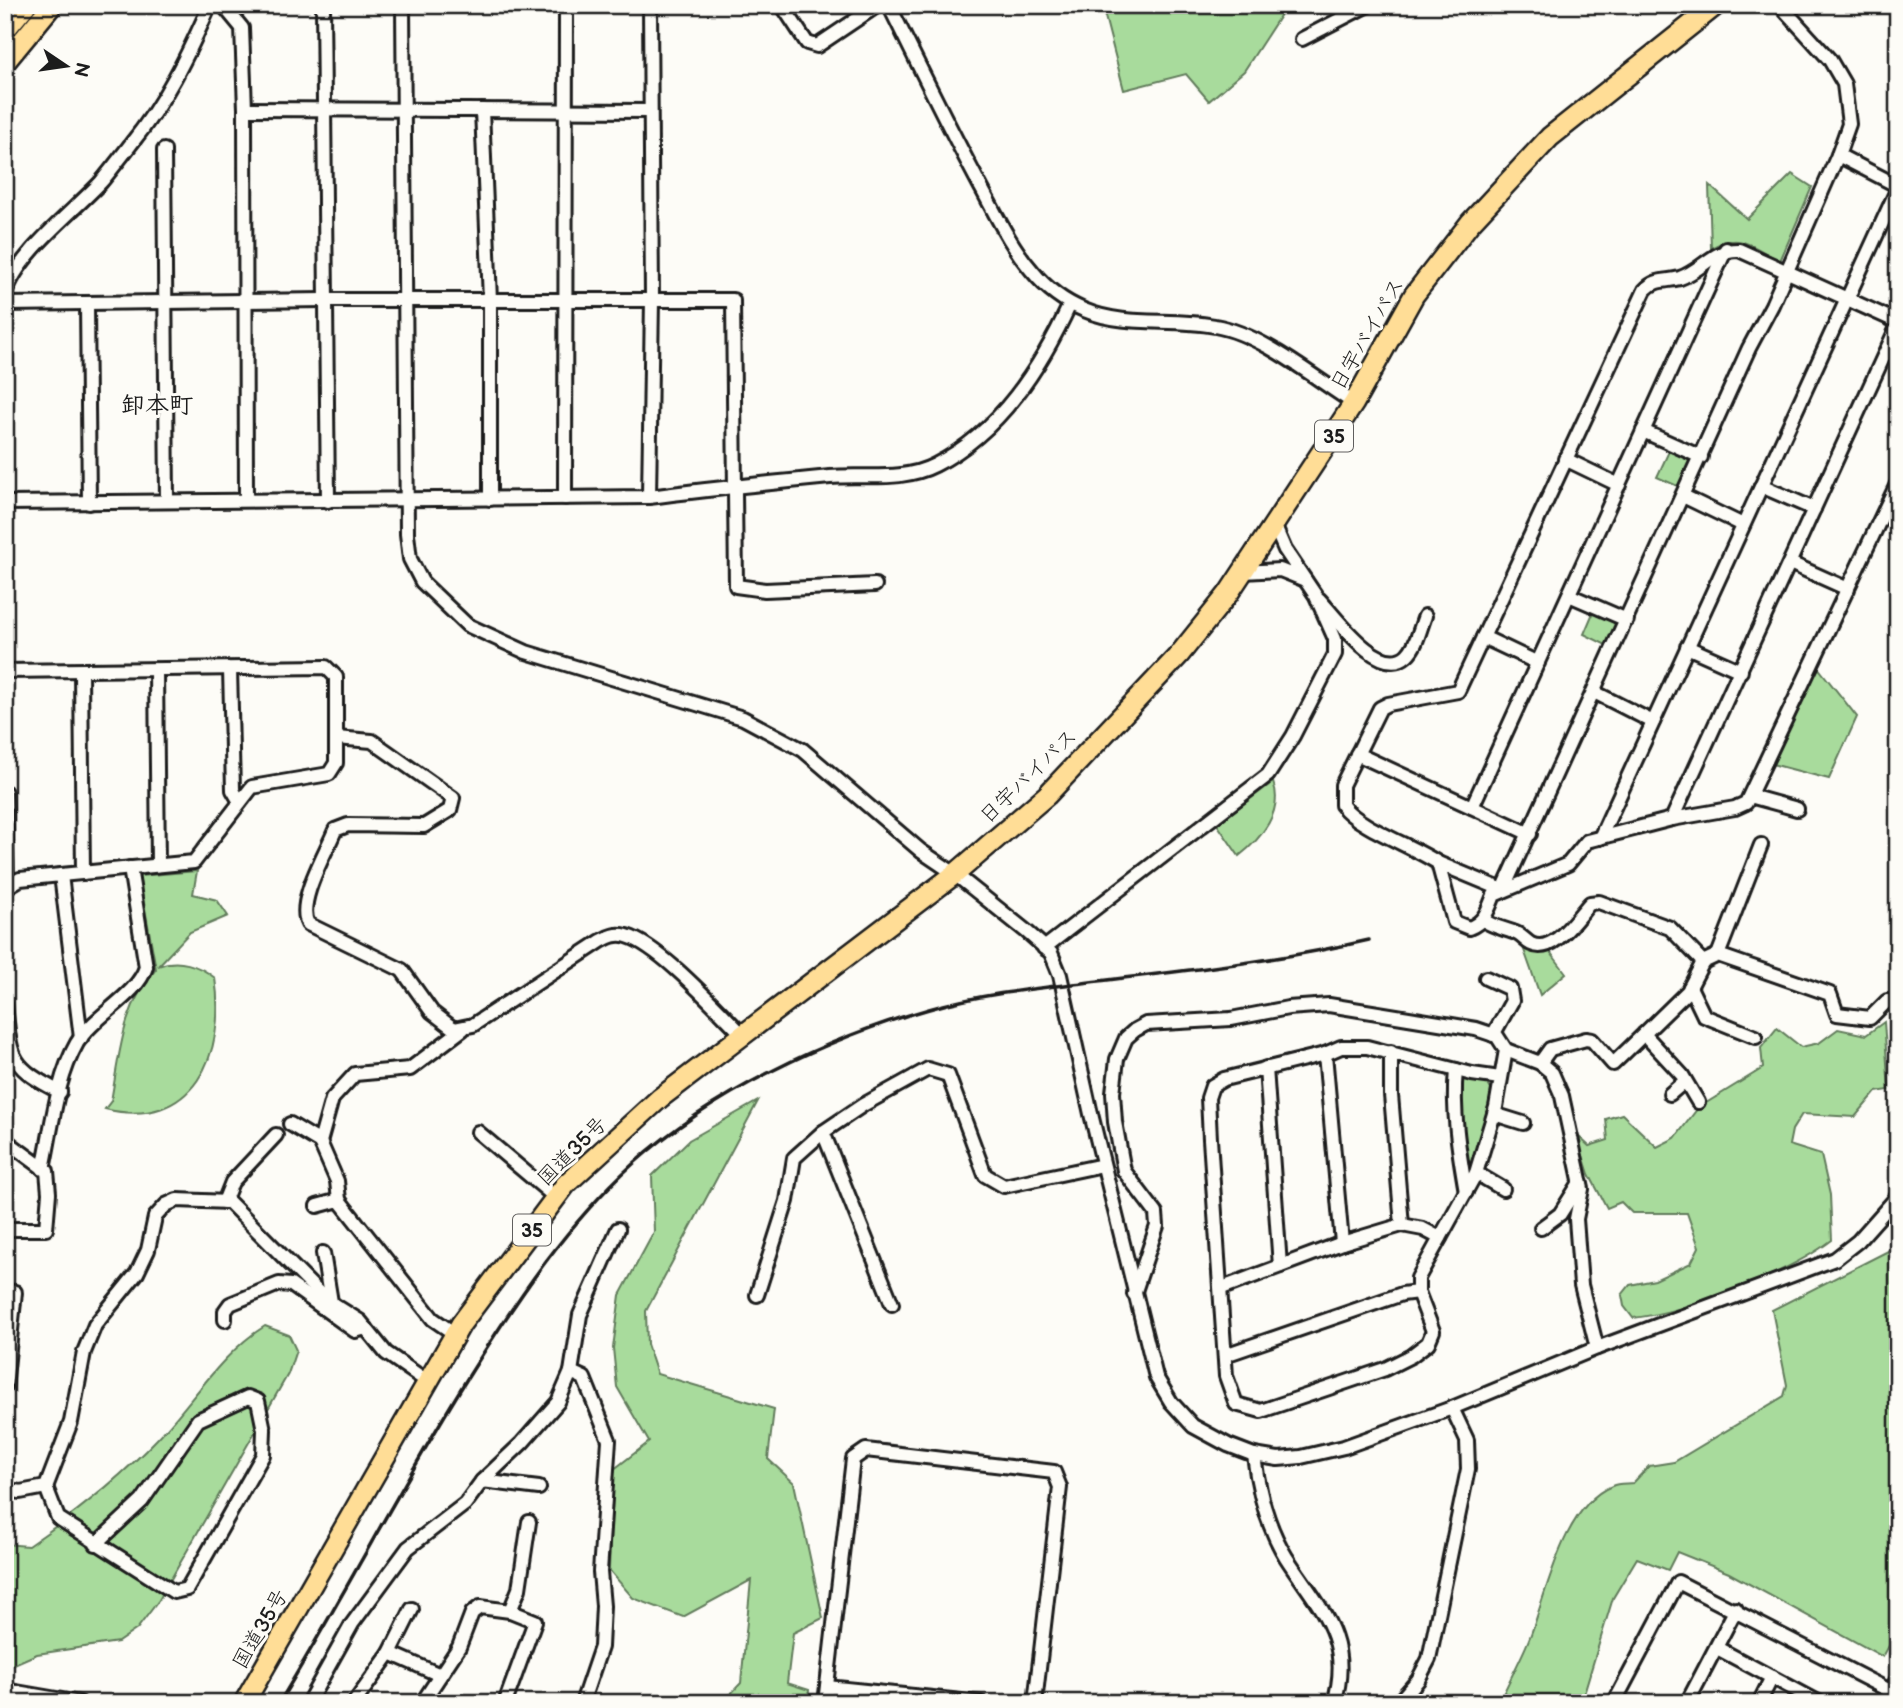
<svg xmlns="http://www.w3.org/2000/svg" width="1903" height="1708" viewBox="0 0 1903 1708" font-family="'Balsamiq Sans','Klee One',sans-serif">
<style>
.green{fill:#a8db9c;stroke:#627c5c;stroke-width:2}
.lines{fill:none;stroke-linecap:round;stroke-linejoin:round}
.minor-casing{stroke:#1c1c1c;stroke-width:18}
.highway-casing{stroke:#1c1c1c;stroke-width:24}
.minor{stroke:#fdfcf7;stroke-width:12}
.highway{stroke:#ffdd96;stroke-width:19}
.rail{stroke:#1c1c1c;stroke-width:3.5}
.labels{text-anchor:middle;stroke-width:6;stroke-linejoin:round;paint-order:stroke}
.shield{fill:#fdfcf7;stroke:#605f5e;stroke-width:2}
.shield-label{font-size:19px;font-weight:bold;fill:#1c1c1c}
.street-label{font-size:21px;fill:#1c1c1c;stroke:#fdfcf7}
.quarter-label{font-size:24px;font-weight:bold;fill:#1c1c1c;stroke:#fdfcf7}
</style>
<rect width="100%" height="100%" fill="#fdfcf7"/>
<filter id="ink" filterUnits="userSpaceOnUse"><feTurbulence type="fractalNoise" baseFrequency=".0143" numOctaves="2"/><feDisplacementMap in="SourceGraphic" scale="14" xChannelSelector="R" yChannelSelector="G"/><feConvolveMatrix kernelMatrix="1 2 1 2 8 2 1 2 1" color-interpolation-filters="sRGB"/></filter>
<g filter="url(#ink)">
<!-- green -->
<g class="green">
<path d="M1102 5H1287L1244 71 1209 101 1186 74 1124 90Z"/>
<path d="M1792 174 1812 187 1780 261C1752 247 1741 231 1711 248L1709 185 1747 219Z"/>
<path d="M1670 449 1695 460 1682 488 1657 477Z"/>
<path d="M1595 608 1622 621 1610 647 1584 634Z"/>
<path d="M1817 666 1857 717 1829 779 1772 764Z"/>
<path d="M1273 782C1284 811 1261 839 1239 856L1217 824Z"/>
<path d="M197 871 193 894 217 900 228 916 190 932 158 966C178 958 199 965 215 978 227 1054 193 1131 105 1109L111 1101C120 1053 122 1007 156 969L139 876Z"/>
<path d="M1548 949 1566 973 1540 995 1524 950Z"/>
<path d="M1884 1022 1889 1090 1876 1092 1855 1117 1802 1114 1792 1130 1789 1145 1821 1155 1830 1195 1832 1240C1789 1273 1687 1312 1633 1318L1624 1306 1622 1295 1630 1285 1655 1280 1691 1263 1699 1247 1687 1213H1632L1621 1202 1607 1208 1589 1174 1576 1134 1589 1146 1608 1140 1606 1119 1622 1114 1657 1147 1675 1138 1698 1108 1763 1068 1761 1048 1777 1028 1801 1047 1819 1043 1838 1029 1866 1035Z"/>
<path d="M1465 1076 1487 1083 1492 1091 1471 1173C1459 1144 1464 1112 1459 1081Z"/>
<path d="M758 1101 646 1311 647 1344 657 1374 774 1409 768 1459 794 1483 823 1618 793 1633 787 1683 809 1690 808 1703H722L741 1683 751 1580 683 1617 633 1598 609 1570 613 1470 649 1442 617 1387 613 1348 620 1295 654 1232 652 1176 689 1140Z"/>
<path d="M1898 1246V1629L1883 1657 1729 1573 1677 1552 1668 1570 1637 1558 1613 1598 1581 1703H1499C1509 1680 1522 1658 1531 1634 1547 1591 1564 1505 1612 1486 1618 1483 1627 1484 1633 1483L1649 1466 1674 1462 1784 1396 1787 1385 1772 1310Z"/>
<path d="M265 1326 289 1335 296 1350 288 1374 159 1600 137 1629 118 1642 37 1654 5 1668V1544L28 1546C75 1514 118 1480 157 1439 193 1402 221 1353 265 1326Z"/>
</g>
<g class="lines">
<defs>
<g id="minor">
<path d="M223 5 242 28 245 109 246 500"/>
<path d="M323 5 328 501"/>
<path d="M403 5 407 534 410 559 422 582 467 625 526 652 743 718 803 750 921 851 955 874 1026 931 1051 953 1060 975 1091 1114 1156 1377 1171 1402 1193 1426 1228 1445 1254 1455 1278 1459 1301 1457 1344 1447 1452 1408 1597 1348 1835 1259 1858 1241 1898 1196"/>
<path d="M782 5 807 43 817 46 878 5"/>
<path d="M889 5C920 68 950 130 983 191 998 219 1012 248 1033 272 1046 288 1065 302 1084 310 1127 328 1171 317 1215 326 1262 334 1314 378 1354 403"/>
<path d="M1302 39 1368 5"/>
<path d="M245 109 650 111"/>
<path d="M482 110 490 300V499"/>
<path d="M164 150 167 501"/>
<path d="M1838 155 1898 186"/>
<path d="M5 295C16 255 72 213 101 182 111 170 121 157 131 144 165 102 188 55 210 5"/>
<path d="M5 304 324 300H733L736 586 765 590 875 585"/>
<path d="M87 304 89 503"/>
<path d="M1898 322 1739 250C1713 249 1703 270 1680 278 1666 282 1656 278 1645 290L1458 691 1388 704 1380 708 1342 785V805C1357 827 1413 846 1438 863L1454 922 1469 928C1485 922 1488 910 1494 895L1568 864 1587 841 1672 819 1898 325"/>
<path d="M1643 431 1701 457"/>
<path d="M1565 459 1619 485"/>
<path d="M1761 486 1814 509"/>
<path d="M1683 496 1743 525"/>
<path d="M649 497 652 299 650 5"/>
<path d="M565 498 566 5"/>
<path d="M5 503 649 497C709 489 769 483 830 477 865 474 902 482 935 465 1000 432 1041 367 1070 304"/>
<path d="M1790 563 1848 589"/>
<path d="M1243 572 1280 570 1305 580"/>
<path d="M1569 595 1627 620"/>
<path d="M1319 599C1335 616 1380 680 1407 655 1417 646 1420 628 1425 616"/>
<path d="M1483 637 1538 663"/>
<path d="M1687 647 1741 671"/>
<path d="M230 669 233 790 240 802"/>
<path d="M156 670 158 865"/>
<path d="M5 671 326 667 336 677V763L329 774 252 787 194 862 20 879 5 888"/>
<path d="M81 671 83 873"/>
<path d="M1594 692 1653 722"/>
<path d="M336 738 372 741 453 798 450 810 424 826 348 825 335 830C326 853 296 902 308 924L402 970 432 1012 454 1029 473 1025 601 941C610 936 617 933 627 936 659 945 717 1009 742 1034"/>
<path d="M1357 754 1530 834"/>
<path d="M5 792 7 887"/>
<path d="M1750 796 1797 809"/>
<path d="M1472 807 1726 249"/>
<path d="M1672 819 1735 808 1746 803 1898 482"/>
<path d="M1600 838 1898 188"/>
<path d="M1761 845 1718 955 1830 994 1837 1014 1870 1018 1887 1001 1898 1002"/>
<path d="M1438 863 1503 890"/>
<path d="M61 875 81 1038"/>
<path d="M1503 890 1749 348 1772 305 1838 155 1849 124 1844 84 1830 60 1780 5"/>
<path d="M1483 920C1494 927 1502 928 1513 932 1521 934 1525 941 1531 944 1554 955 1577 917 1590 903L1599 902 1670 928 1703 962 1718 955"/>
<path d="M1044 948 1268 775 1293 736 1335 654V639L1316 596 1285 550 1275 527"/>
<path d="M1486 978 1510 989 1512 1001 1493 1035"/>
<path d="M1690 987 1704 1016 1756 1037"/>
<path d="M5 1004C11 1059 9 1066 60 1092"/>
<path d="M1391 1052V1095L1402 1225"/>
<path d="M1325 1054 1342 1243"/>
<path d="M1540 1063 1550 1049 1586 1039 1592 1040 1613 1064 1644 1034"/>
<path d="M1266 1068 1280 1266"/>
<path d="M1456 1070C1452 1110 1459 1152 1466 1192"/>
<path d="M1500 1078 1472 1074 1367 1047H1341L1325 1054 1224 1079 1212 1086 1208 1098 1210 1139 1226 1376 1236 1404 1261 1411 1385 1369 1411 1356 1428 1343 1433 1331 1418 1292V1278L1476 1173 1496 1107 1506 1050"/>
<path d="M1670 1094 1685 1081"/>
<path d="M1698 1102 1682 1075 1644 1034 1688 991 1703 962"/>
<path d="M1494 1114 1523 1123"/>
<path d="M290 1124 320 1142 332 1099 355 1074 410 1069 463 1029"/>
<path d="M478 1132 556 1198"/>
<path d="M5 1140 47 1171 49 1193 46 1229H5"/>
<path d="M320 1142 337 1181 339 1200"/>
<path d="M43 1169C52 1128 56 1080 77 1043 94 1015 137 996 146 967L130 868"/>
<path d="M1476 1173 1503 1189"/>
<path d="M224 1202 232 1182 276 1135"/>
<path d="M317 1206 339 1200 433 1319 455 1334"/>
<path d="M1541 1228 1560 1214 1579 1184"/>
<path d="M323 1253 331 1302"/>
<path d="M1222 1288 1342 1243 1402 1225 1423 1229 1440 1238"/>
<path d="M5 1291 15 1292 5 1387"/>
<path d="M1134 1294 1157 1226 1156 1213 1124 1171 1115 1122 1113 1093 1117 1059 1126 1038 1135 1030 1146 1024 1231 1019 1288 1008 1329 1005 1476 1029 1497 1036 1506 1050 1540 1063 1552 1073 1562 1096 1582 1189 1576 1219 1581 1285 1597 1348"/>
<path d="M757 1295 787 1201 794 1158 823 1132"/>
<path d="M892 1304 823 1132 863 1105 928 1069 948 1075 985 1175 1004 1186 1103 1165"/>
<path d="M225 1320V1311L230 1304 279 1284 291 1285 355 1331 366 1328"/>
<path d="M1225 1355 1402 1294 1418 1292"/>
<path d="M571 1372 580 1315 618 1229"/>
<path d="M1254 1455C1258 1490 1267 1526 1286 1557 1318 1607 1354 1638 1334 1703"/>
<path d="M482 1481 539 1488"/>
<path d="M46 1487 58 1518 174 1592 187 1589 263 1455 264 1430 258 1401 248 1397 198 1420 142 1501 96 1544"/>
<path d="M5 1489 20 1492 46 1487 71 1422 84 1352 95 1325 137 1273 148 1250 155 1217 166 1205 177 1200 229 1202 325 1299 360 1321 386 1353 428 1382"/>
<path d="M1717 1648 1820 1703"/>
<path d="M390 1653 412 1609"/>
<path d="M827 1687 981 1703"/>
<path d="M5 1690 80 1703"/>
<path d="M308 1703 352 1624 408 1548 465 1504 482 1481 522 1443 558 1402 571 1372 584 1378 609 1440 600 1572 603 1606 601 1647 582 1703"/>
<path d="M354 1703 390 1653 440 1675"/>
<path d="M422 1703 459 1647 472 1613 480 1607 510 1611 519 1589 529 1522"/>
<path d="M505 1703 535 1621 510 1611"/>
<path d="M825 1703 853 1459 866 1450 1054 1472 1060 1487 1035 1703"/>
<path d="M1398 1703 1418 1680 1429 1659 1468 1469 1467 1440 1452 1408"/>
<path d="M1614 1703 1678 1582 1898 1695"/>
<path d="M1687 1703 1736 1609"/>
<path d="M1759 1703 1772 1677"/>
<path d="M1885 1703 1898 1678"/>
</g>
<g id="highway">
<path d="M5 30 26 5"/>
<path d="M5 62 52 5"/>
<path d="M244 1703 461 1324 566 1184 660 1098 955 874 1047 795 1179 655 1228 594 1354 403 1414 295 1470 223 1550 137 1716 5"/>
</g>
</defs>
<!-- minor casing -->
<use href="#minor" class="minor-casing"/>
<!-- highway casing -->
<use href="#highway" class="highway-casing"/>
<!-- minor -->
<use href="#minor" class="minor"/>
<!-- highway -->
<use href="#highway" class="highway"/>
<!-- rail -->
<path class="rail" d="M279 1703C345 1594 403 1481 470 1374 517 1299 567 1224 633 1164 710 1094 829 1037 929 1009 985 993 1042 988 1099 981 1190 970 1279 961 1369 940"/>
</g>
</g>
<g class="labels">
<!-- shield labels -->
<g class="shield">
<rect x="1315" y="420.5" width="38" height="31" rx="5"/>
<rect x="513" y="1214.5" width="38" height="31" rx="5"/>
</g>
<g class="shield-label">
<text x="1334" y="443">35</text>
<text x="532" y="1237">35</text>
</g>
<!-- street labels -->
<g class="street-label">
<text transform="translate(1367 334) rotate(-60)" y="7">日宇バイパス</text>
<text transform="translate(1028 776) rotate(-44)" y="7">日宇バイパス</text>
<text transform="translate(572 1151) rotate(-45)" y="7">国道35号</text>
<text transform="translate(260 1629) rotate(-60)" y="7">国道35号</text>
</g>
<!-- quarter labels -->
<g class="quarter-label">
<text x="157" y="413">卸本町</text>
</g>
</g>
<!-- margin -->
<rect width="1903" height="1708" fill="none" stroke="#fdfcf7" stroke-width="28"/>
<rect x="14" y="14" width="1875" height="1680" fill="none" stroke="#1c1c1c" stroke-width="2.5" filter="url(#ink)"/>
<!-- north arrow -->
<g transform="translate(66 66) rotate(103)" stroke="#fdfcf7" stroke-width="5" paint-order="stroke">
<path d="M0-5L12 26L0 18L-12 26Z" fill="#1c1c1c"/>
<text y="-10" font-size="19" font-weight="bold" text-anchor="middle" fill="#1c1c1c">N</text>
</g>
</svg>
